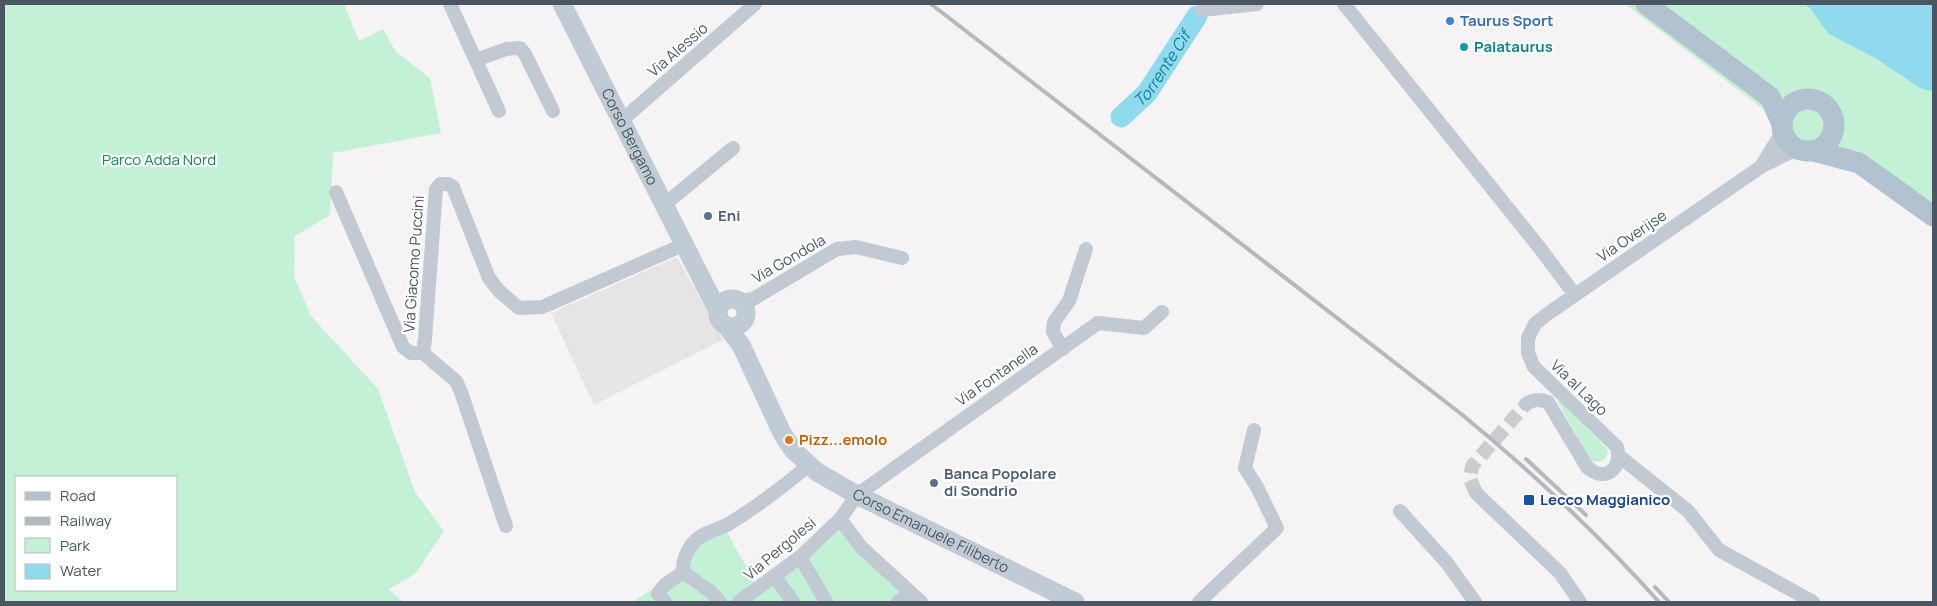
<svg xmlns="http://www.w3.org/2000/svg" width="1937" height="606" viewBox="0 0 1937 606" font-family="Manrope,sans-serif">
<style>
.education{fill:#e6e4e5}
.green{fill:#c3f1d5;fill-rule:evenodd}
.water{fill:#90daee}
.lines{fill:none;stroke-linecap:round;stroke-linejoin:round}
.river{stroke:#90daee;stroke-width:21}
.street-tunnel{stroke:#caccce;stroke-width:14;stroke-dasharray:14 7;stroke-linecap:butt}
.street{stroke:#c1cad2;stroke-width:14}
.secondary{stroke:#c1cbd6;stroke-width:19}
.primary{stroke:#b3c2d1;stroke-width:21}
.rail{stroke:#b5b8bd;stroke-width:4}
.shop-dot{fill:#3f7fe0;stroke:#fff;stroke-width:2}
.culture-dot{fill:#0f9aa8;stroke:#fff;stroke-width:2}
.service-dot{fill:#5c6f8a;stroke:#fff;stroke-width:2}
.food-dot{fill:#e8710a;stroke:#fff;stroke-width:2}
.transit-dot{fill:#1a4fb4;stroke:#fff;stroke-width:2}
.labels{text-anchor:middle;stroke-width:4.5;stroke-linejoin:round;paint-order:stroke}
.shop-label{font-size:15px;font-weight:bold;fill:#366cbe;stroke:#fff;text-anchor:start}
.culture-label{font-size:15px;font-weight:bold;fill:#0d838f;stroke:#fff;text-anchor:start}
.street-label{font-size:15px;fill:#4a5661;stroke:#fff}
.park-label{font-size:15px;fill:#17864f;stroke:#fff}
.service-label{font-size:15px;font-weight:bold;fill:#4e5e75;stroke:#fff;text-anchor:start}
.food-label{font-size:15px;font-weight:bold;fill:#c56008;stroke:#fff;text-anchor:start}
.transit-label{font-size:15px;font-weight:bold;fill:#164399;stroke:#fff;text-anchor:start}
.water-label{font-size:16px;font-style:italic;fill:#0c7c9b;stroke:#fff}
</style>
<rect width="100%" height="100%" fill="#f5f3f3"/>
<!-- education -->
<path class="education" d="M677 257 723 340 594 405 551 313Z"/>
<!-- green -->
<g class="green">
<path d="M4 4H344L359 41 383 29 396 52 430 78 441 133 333 153 330 215 295 236 294 276 311 316 378 389 415 492 444 531 415 574 389 589 403 602H4ZM16 477H176V590H16Z"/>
<path d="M1625 4H1933V225L1839 159 1806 162 1770 114Z"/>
<path d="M1559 399 1608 450C1607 461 1600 464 1590 460L1557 400Z"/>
<path d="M837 520 921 602H633L672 576 697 546 724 527 757 586Z"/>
</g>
<!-- water -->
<path class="water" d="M1802 4H1933V91L1922 89 1877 59 1829 34 1809 7Z"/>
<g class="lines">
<!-- river -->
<path class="river" id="s1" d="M1121 117 1147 93 1197 16"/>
<!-- street-tunnel -->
<path class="street-tunnel" d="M1476 493 1470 479 1472 466 1526 404"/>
<!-- street -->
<g class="street">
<path d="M450 4 499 111"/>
<path d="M1344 4 1539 247 1575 295"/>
<path d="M1202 10 1257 4"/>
<path d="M476 60 506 49 520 48 525 54 553 111"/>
<path d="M621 121 755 4"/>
<path d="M1762 165 1783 131"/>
<path d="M336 192 403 347 411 353H423L456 381 461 392 506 526"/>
<path d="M664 205 733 148"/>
<path d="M739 301 753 299 837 249 856 247 902 258"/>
<path d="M1063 349 1053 332 1054 322 1069 301 1086 249"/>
<path d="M423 353 425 339 436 189 440 184H448L453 187 489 278 499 291 519 308 542 307 547 305 685 244"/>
<path d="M1526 404C1534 399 1539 399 1548 402L1587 467C1605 483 1623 469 1617 447L1534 367 1528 353V338L1535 324 1546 315 1762 166 1797 149"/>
<path d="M1619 456 1688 511 1719 550 1813 602"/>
<path d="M1476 493 1560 573 1580 602"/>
<path d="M1400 511 1447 563 1475 602"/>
<path d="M800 557 826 602"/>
<path d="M683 572 711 592 720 602"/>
<path d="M774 576 793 602"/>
<path d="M665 602 658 594C666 580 672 582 683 572 682 562 687 551 693 543 702 532 719 530 730 523 758 506 784 486 809 465"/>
<path d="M739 602 800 557 840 519"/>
<path d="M898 602 910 592"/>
<path d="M921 602 861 547 840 519 857 495 1098 323 1144 328 1162 312"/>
<path d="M1199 602 1277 528 1257 487 1245 468 1254 430"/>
</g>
<!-- secondary -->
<g class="secondary">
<path id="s2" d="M562 4 718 311"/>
<circle cx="732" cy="313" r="14"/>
<path id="s3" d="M727 327 741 345 782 433 793 450 817 472 857 495 1075 602"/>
</g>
<!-- primary -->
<g class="primary">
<path d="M1646 4 1770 97 1782 124"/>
<circle cx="1808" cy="125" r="26"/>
<path d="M1814 151 1859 163 1933 216"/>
</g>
<!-- rail -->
<g class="rail">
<path d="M931 4 1460 413C1531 471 1598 534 1659 602"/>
<path d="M1526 459 1586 515"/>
<path d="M1655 587 1669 602"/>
</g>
</g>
<!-- markers -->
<circle class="shop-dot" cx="1450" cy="21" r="5"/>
<circle class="culture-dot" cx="1464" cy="47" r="5"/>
<g class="service-dot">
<circle cx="708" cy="216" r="5"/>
<circle cx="934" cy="483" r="5"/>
</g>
<circle class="food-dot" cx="789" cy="440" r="5"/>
<rect class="transit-dot" x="1523" y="494" width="12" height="12" rx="2.5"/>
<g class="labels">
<!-- shop labels -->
<g class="shop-label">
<text x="1460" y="26">Taurus Sport</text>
</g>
<!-- culture labels -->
<g class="culture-label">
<text x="1474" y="52">Palataurus</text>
</g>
<!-- street labels -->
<g class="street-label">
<text transform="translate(678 50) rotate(-41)" y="5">Via Alessio</text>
<text dy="5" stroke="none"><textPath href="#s2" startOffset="149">Corso Bergamo</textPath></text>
<text transform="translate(1632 236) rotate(-34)" y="5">Via Overijse</text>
<text transform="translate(789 259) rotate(-30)" y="5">Via Gondola</text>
<text transform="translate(414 264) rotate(-86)" y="5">Via Giacomo Puccini</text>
<text transform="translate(997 375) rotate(-35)" y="5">Via Fontanella</text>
<text transform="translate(1579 388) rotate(44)" y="5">Via al Lago</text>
<text dy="5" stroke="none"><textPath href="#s3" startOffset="301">Corso Emanuele Filiberto</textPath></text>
<text transform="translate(780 549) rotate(-40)" y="5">Via Pergolesi</text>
</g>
<!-- park labels -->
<g class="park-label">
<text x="159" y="165">Parco Adda Nord</text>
</g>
<!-- service labels -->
<g class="service-label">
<text x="718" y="221">Eni</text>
<text x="944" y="479">Banca Popolare<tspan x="944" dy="17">di Sondrio</tspan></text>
</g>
<!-- food labels -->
<g class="food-label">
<text x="799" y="445">Pizz...emolo</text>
</g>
<!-- transit labels -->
<g class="transit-label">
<text x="1540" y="505">Lecco Maggianico</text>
</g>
<!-- water labels -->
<g class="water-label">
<text dy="6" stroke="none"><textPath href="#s1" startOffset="64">Torrente Cif</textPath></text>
</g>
</g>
<!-- border -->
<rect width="1937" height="606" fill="none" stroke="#4a5661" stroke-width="10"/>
<!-- legend -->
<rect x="15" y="476" width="162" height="115" fill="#ffffff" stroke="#b7bbc0"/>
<rect x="25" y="492" width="25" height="8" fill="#b3c2d1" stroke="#b7bbc0"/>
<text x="60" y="501" font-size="15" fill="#4a5661">Road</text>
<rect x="25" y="517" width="25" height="8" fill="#b5b8bd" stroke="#b7bbc0"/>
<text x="60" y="526" font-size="15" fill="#4a5661">Railway</text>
<rect x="25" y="538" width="25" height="15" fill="#c3f1d5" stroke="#b7bbc0"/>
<text x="60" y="551" font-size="15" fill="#4a5661">Park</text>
<rect x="25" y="564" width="25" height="15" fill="#90daee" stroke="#b7bbc0"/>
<text x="60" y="576" font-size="15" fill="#4a5661">Water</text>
</svg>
